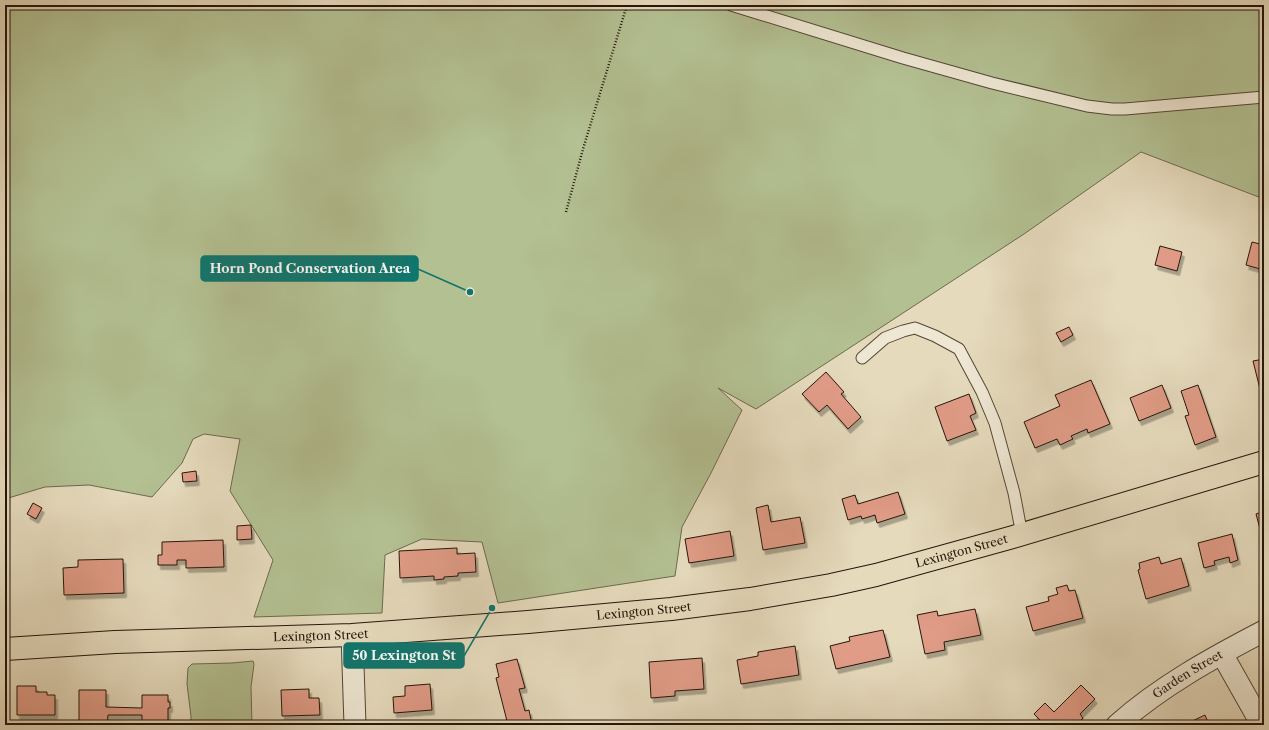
<svg xmlns="http://www.w3.org/2000/svg" width="1269" height="730" viewBox="0 0 1269 730" font-family="'Libre Caslon Text',serif">
<style>
.green{fill:#b3c092;stroke:#6c6a4e}
.building{fill:#e19c87;stroke:#25150b;filter:url(#shadow)}
.lines{fill:none;stroke-linecap:round;stroke-linejoin:round}
.lane-casing{stroke:#554637;stroke-width:13}
.street-casing{stroke:#554637;stroke-width:23}
.primary-casing{stroke:#25150b;stroke-width:24}
.path{stroke:#25150b;stroke-width:2.5;stroke-dasharray:1 2;stroke-linecap:butt}
.lane{stroke:#eee7d3;stroke-width:11}
.street{stroke:#eee7d3;stroke-width:21}
.primary{stroke:#e5dabc;stroke-width:22}
.labels{text-anchor:middle;stroke-width:4;stroke-linejoin:round;paint-order:stroke}
.street-label{font-size:12px;fill:#25150b;stroke:#eee7d3}
.leader{fill:none;stroke:#0f766e;stroke-width:1.5}
.callout-dot{fill:#0f766e;stroke:#eee7d3;stroke-width:1.5}
.callout{fill:#0f766e;stroke:#0f766e;stroke-width:1.5}
.callout-label{font-size:13px;text-anchor:middle;font-weight:bold;fill:#fff}
</style>
<defs>
<filter id="shadow"><feDropShadow dx="2.5" dy="4.5" stdDeviation="0" flood-color="#0004"/></filter>
</defs>
<rect width="100%" height="100%" fill="#e5dabc"/>
<filter id="stains"><feTurbulence type="fractalNoise" baseFrequency=".005" numOctaves="4"/><feColorMatrix values="0 0 0 0 .2 0 0 0 0 .09 0 0 0 0 .02 0 0 0 .5 -.17"/></filter>
<radialGradient id="worn" r=".72"><stop offset=".6" stop-color="#630" stop-opacity="0"/><stop offset="1" stop-color="#630" stop-opacity=".3"/></radialGradient>
<!-- green -->
<g class="green">
<path d="M5 5H1264V199L1141 152 1024 234 756 409 718 388 742 410 711 473 682 527 675 576 498 603 482 542 422 539 385 555 382 613 254 617 273 560 230 491 240 439 204 434 193 439 182 463 152 497 89 485 45 487 5 499Z"/>
<path d="M253 661 254 664 251 687 252 725H191V716L187 684 188 668 192 664 232 663Z"/>
</g>
<!-- building -->
<g class="building">
<path d="M1252 242 1264 245V270L1246 265Z"/>
<path d="M1160 246 1182 252 1177 271 1155 265Z"/>
<path d="M1069 327 1073 335 1061 342 1056 333Z"/>
<path d="M1264 359V401H1263L1253 361Z"/>
<path d="M826 372 844 392 841 394 861 417 848 429 827 405 819 412 802 394Z"/>
<path d="M1091 380 1110 424 1088 433 1087 429 1071 436 1073 439 1060 445 1057 439 1035 448 1024 422 1060 406 1055 395Z"/>
<path d="M1162 385 1171 408 1139 421 1130 398Z"/>
<path d="M1198 385 1216 437 1195 445 1185 416 1189 415 1181 391Z"/>
<path d="M969 394 976 413 970 416 976 430 947 441 935 407Z"/>
<path d="M196 471 197 481 183 482 182 473Z"/>
<path d="M898 492 905 514 877 523 875 515 862 519 861 516 848 520 842 499 855 495 858 504Z"/>
<path d="M33 503 42 508 36 519 27 514Z"/>
<path d="M768 505 771 522 800 517 805 543 763 550 756 508Z"/>
<path d="M1264 511V540H1263L1256 514Z"/>
<path d="M251 525 252 539 237 540V526Z"/>
<path d="M730 531 734 556 689 563 685 539Z"/>
<path d="M1232 534 1238 560 1230 563 1229 557 1214 561 1215 565 1204 568 1198 543Z"/>
<path d="M223 540 224 567 186 568V560H177V565H158V555H162V542Z"/>
<path d="M457 548V554L475 553 476 572 458 573V576L444 577V579L434 580V576L400 578 399 551Z"/>
<path d="M1159 557 1161 564 1181 558 1189 586 1146 599 1138 570 1140 569 1139 563Z"/>
<path d="M123 559 124 593 64 595 63 568 78 567V560Z"/>
<path d="M1067 585 1069 591 1075 590 1083 618 1033 631 1026 607 1049 601 1048 597 1058 594 1056 588Z"/>
<path d="M975 609 981 635 944 642 945 650 925 654 917 615 937 611 938 616Z"/>
<path d="M883 630 890 657 836 669 830 646 850 641 849 637Z"/>
<path d="M795 646 799 675 741 684 737 660 758 656V652Z"/>
<path d="M702 658 704 689 675 691V696L651 698 649 662Z"/>
<path d="M517 659 525 688 519 689 525 711 529 710 532 725H508L496 678 499 677 496 664Z"/>
<path d="M430 684 432 710 394 713 393 697 405 696V686Z"/>
<path d="M1081 685 1095 699 1080 714 1083 718 1076 725H1045L1034 714 1045 703 1054 712Z"/>
<path d="M17 686H36V692H47V695H55V715H17Z"/>
<path d="M309 689V698H319L320 715 282 716 281 690Z"/>
<path d="M79 690H106V707L142 708V695H168V702H170V708H168V723H142V715H108L107 725H79Z"/>
<path d="M1205 715 1209 725H1184Z"/>
</g>
<g class="lines">
<defs>
<g id="lane">
<path d="M731 5 903 58 992 83 1087 106 1112 109H1125L1264 97"/>
<path d="M862 358 885 338 903 331 915 328 935 336 959 349 982 392 995 423 1014 493 1022 535"/>
</g>
<g id="street">
<path d="M352 635 355 725"/>
<path d="M1222 654 1262 725"/>
<path id="s1" d="M1117 725C1161 686 1212 658 1264 631"/>
</g>
<g id="primary">
<path id="s2" d="M5 649 115 642 352 635 528 622 671 609 750 599 831 585 876 575 1013 537 1264 462"/>
</g>
</defs>
<!-- lane casing -->
<use href="#lane" class="lane-casing"/>
<!-- street casing -->
<use href="#street" class="street-casing"/>
<!-- primary casing -->
<use href="#primary" class="primary-casing"/>
<!-- path -->
<path class="path" d="M566 212 583 149 627 5"/>
<!-- lane -->
<use href="#lane" class="lane"/>
<!-- street -->
<use href="#street" class="street"/>
<!-- primary -->
<use href="#primary" class="primary"/>
</g>
<g class="labels">
<!-- street labels -->
<g class="street-label">
<text dy="4" stroke="none"><textPath href="#s2" startOffset="964">Lexington Street</textPath></text>
<text dy="4" stroke="none"><textPath href="#s2" startOffset="640">Lexington Street</textPath></text>
<text dy="4" stroke="none"><textPath href="#s2" startOffset="316">Lexington Street</textPath></text>
<text dy="4" stroke="none"><textPath href="#s1" startOffset="87">Garden Street</textPath></text>
</g>
</g>
<!-- callouts -->
<path class="leader" d="M470 292L418 269M492 608L464 656"/>
<g class="callout-dot">
<circle cx="470" cy="292" r="4"/>
<circle cx="492" cy="608" r="4"/>
</g>
<g class="callout">
<rect x="201" y="256" width="217" height="25" rx="4"/>
<rect x="344" y="643" width="120" height="25" rx="4"/>
</g>
<g class="callout-label">
<text x="310" y="273">Horn Pond Conservation Area</text>
<text x="404" y="660">50 Lexington St</text>
</g>
<!-- margin -->
<rect width="1269" height="730" fill="none" stroke="#e5dabc" stroke-width="20"/>
<rect x="6" y="6" width="1257" height="718" fill="none" stroke="#25150b" stroke-width="2"/>
<rect x="10" y="10" width="1249" height="710" fill="none" stroke="#25150b"/>
<rect width="100%" height="100%" filter="url(#stains)"/>
<rect width="100%" height="100%" fill="url(#worn)"/>
</svg>
